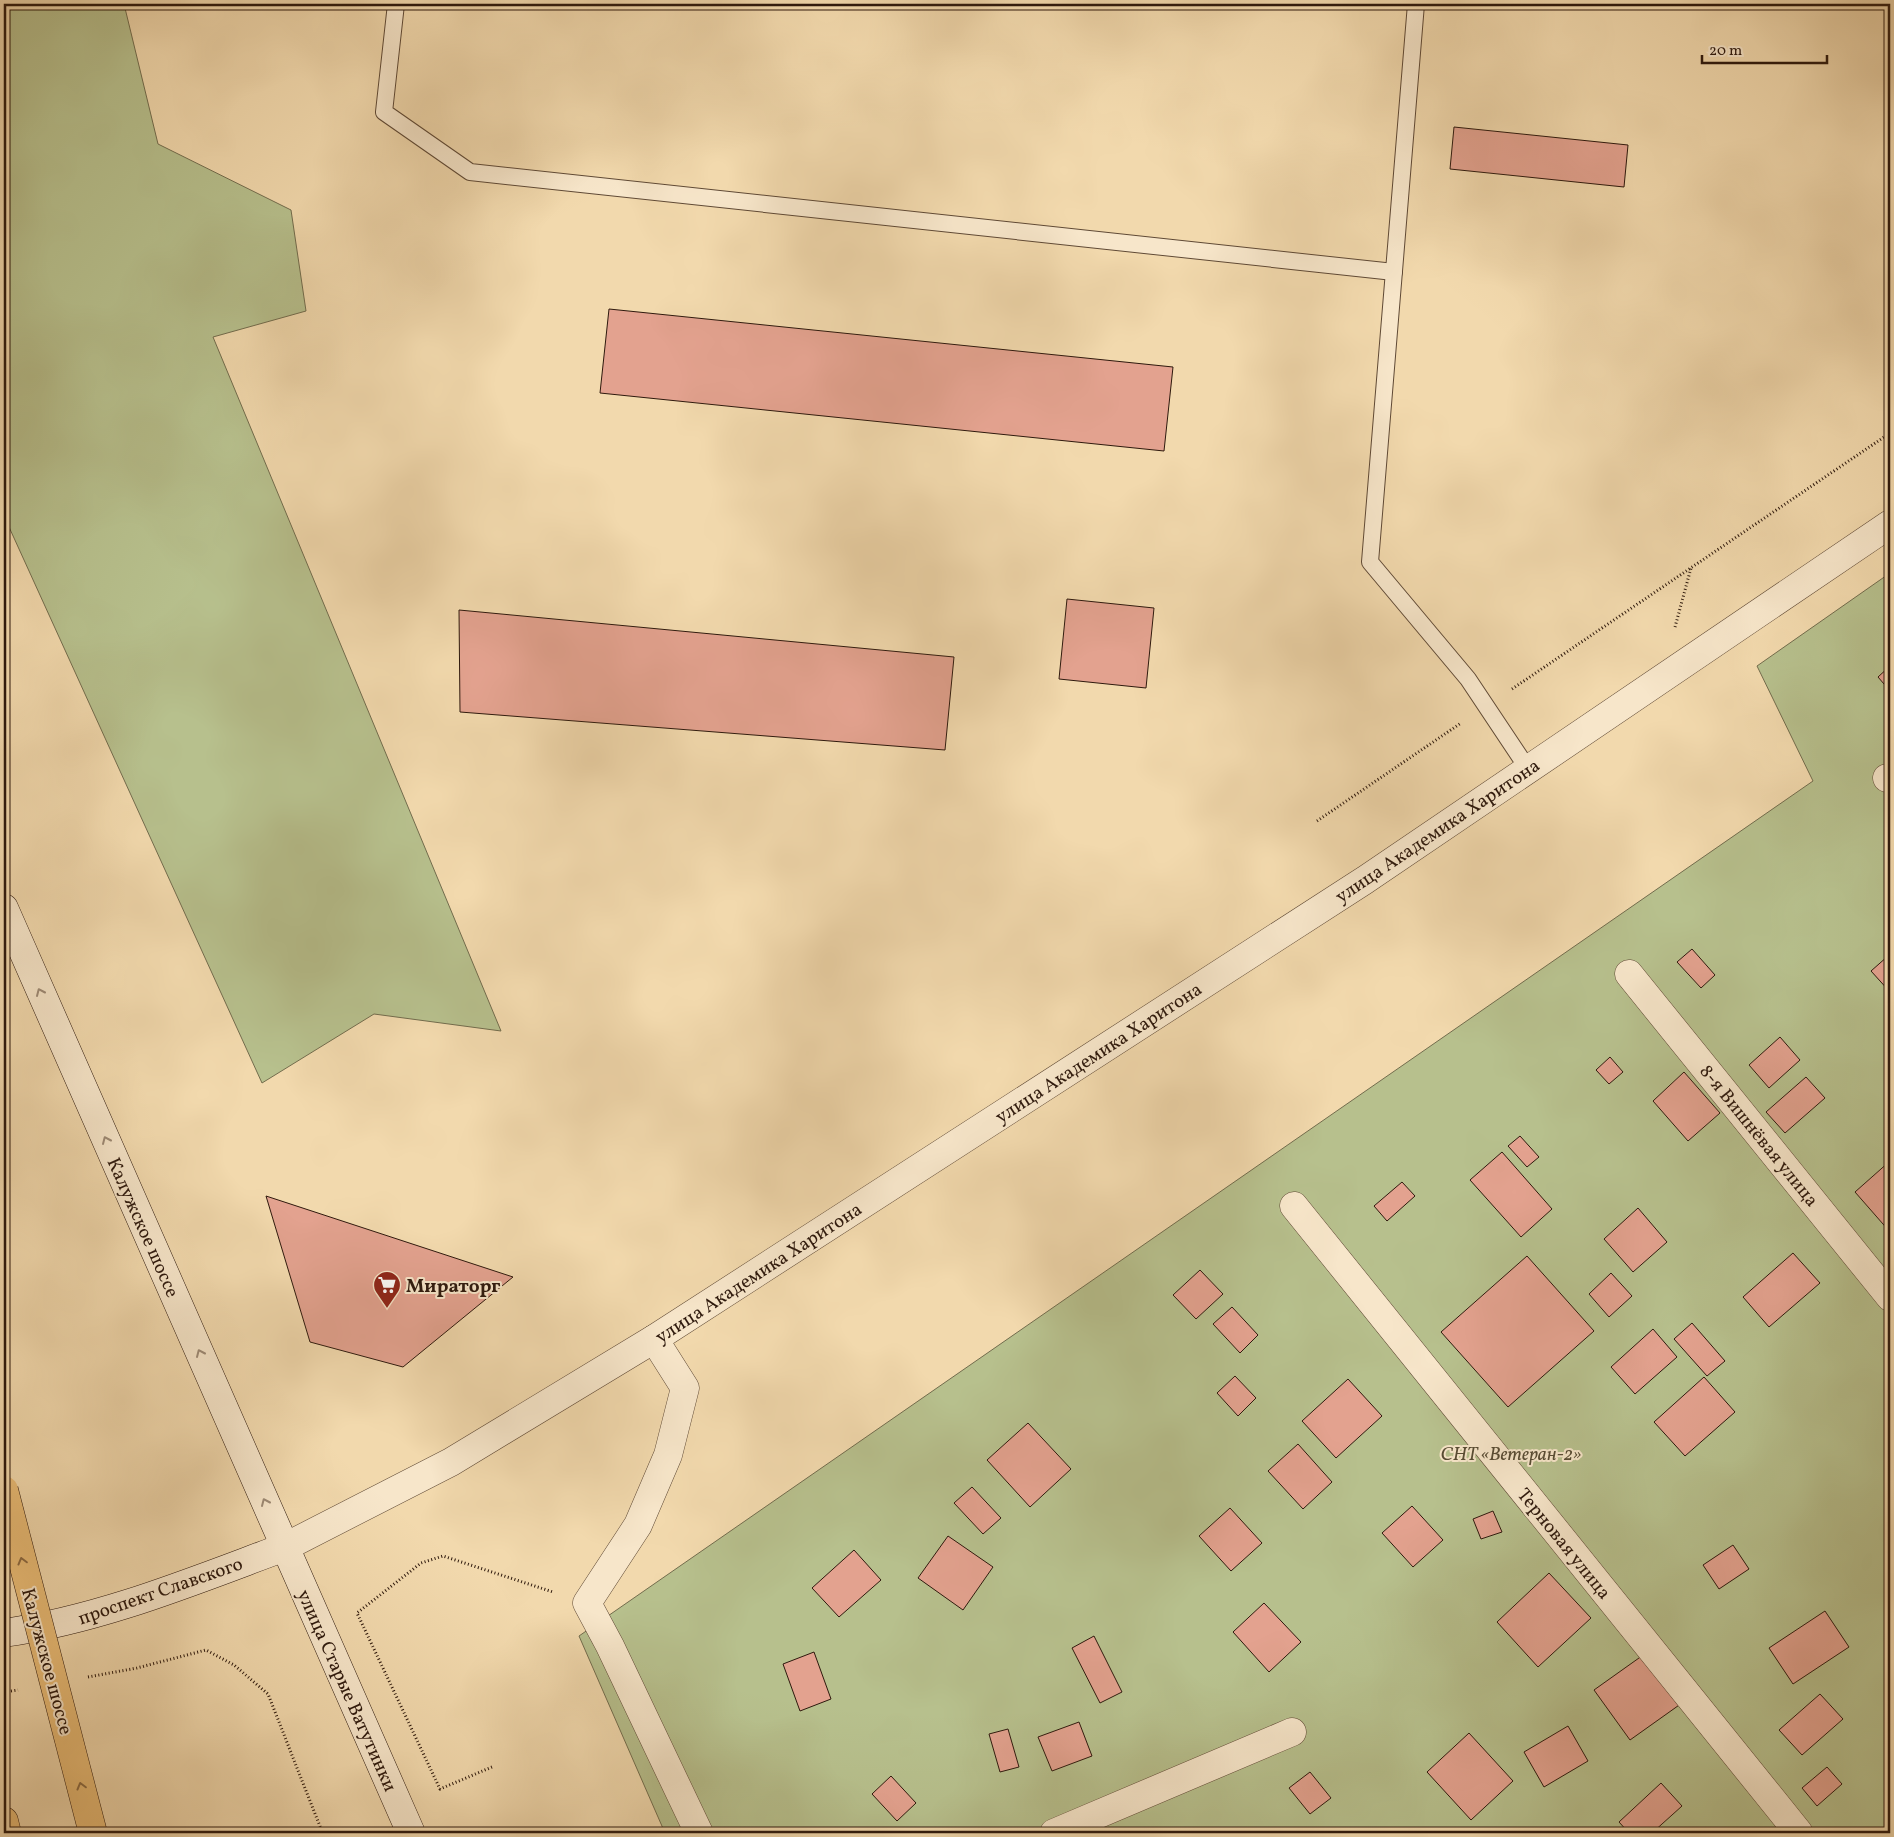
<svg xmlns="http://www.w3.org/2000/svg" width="1894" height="1837" viewBox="0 0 1894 1837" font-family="Vollkorn,serif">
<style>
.green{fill:#b7c08d;stroke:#726c4d}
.building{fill:#e3a28f;stroke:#2e190d}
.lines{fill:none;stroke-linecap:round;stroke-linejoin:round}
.lane-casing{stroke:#5f4935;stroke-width:18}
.street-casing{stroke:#5f4935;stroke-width:29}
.secondary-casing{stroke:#2e190d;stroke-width:29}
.highway-casing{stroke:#2e190d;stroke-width:29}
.path{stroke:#2e190d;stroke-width:3;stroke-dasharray:1 2.5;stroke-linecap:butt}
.lane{stroke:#f7e6ca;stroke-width:16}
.street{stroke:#f7e6ca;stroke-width:28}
.secondary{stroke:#f7e6ca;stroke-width:28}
.highway{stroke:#e9bc76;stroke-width:28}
.highway-bridge-casing{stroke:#2e190d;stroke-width:29;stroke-linecap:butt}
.highway-bridge{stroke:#e9bc76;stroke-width:28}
.oneway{stroke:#9d8a75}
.oneway2{stroke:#8c6a42}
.labels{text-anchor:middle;stroke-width:4;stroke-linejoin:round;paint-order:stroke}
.street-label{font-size:19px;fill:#2e190d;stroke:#f7e6ca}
.poi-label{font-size:19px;font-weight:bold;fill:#2e190d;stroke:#f7e6ca;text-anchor:start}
.park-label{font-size:19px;font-style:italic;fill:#574b33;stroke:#f7e6ca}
</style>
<rect width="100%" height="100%" fill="#f2d9ad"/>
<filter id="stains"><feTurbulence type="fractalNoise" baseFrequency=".004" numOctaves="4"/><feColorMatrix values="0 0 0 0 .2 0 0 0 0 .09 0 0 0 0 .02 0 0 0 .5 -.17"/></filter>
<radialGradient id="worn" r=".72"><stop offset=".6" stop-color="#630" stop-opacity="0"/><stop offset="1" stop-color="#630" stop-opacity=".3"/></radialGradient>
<!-- green -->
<g class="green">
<path d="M4 4H124L158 144 291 210 306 311 213 337 501 1031 374 1014 262 1083 4 516Z"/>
<path d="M1890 573V1833H665L579 1636 1813 781 1757 666Z"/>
</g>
<!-- building -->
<g class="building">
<path d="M1454 127 1628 145 1624 187 1450 169Z"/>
<path d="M609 309 1173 367 1164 451 600 393Z"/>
<path d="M1067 599 1154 608 1146 688 1059 679Z"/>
<path d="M459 610 954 657 945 750 460 712Z"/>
<path d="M1890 666V691L1878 677Z"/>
<path d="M1692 949 1715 975 1701 988 1677 962Z"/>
<path d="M1888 956 1890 958V992L1871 971Z"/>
<path d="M1780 1037 1800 1060 1769 1088 1749 1065Z"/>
<path d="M1610 1057 1623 1072 1609 1084 1596 1070Z"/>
<path d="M1684 1072 1720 1113 1688 1141 1653 1101Z"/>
<path d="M1806 1077 1825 1098 1785 1133 1766 1112Z"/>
<path d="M1520 1136 1539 1157 1527 1167 1508 1146Z"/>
<path d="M1502 1152 1552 1209 1521 1237 1470 1180Z"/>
<path d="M1890 1161V1232L1855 1192Z"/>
<path d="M1402 1182 1415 1196 1387 1221 1374 1206Z"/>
<path d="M266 1196 513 1277 403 1367 310 1342Z"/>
<path d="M1638 1208 1667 1242 1633 1272 1604 1239Z"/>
<path d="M1793 1253 1820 1283 1769 1327 1743 1297Z"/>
<path d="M1527 1256 1594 1331 1508 1407 1441 1332Z"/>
<path d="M1200 1270 1223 1294 1196 1319 1173 1295Z"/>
<path d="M1611 1273 1632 1296 1609 1317 1589 1294Z"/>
<path d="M1232 1307 1258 1335 1240 1353 1213 1324Z"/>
<path d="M1692 1323 1725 1361 1707 1376 1674 1339Z"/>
<path d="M1653 1329 1677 1357 1635 1394 1611 1367Z"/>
<path d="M1235 1376 1256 1398 1238 1416 1217 1393Z"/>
<path d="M1704 1377 1735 1412 1685 1456 1654 1422Z"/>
<path d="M1348 1379 1382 1416 1336 1458 1302 1421Z"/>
<path d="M1028 1423 1071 1469 1030 1507 987 1460Z"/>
<path d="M1298 1444 1332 1482 1303 1509 1268 1471Z"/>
<path d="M972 1487 1001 1518 983 1534 954 1503Z"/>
<path d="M1412 1506 1443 1540 1413 1567 1382 1533Z"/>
<path d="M1230 1508 1262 1543 1231 1571 1199 1536Z"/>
<path d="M1493 1511 1502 1532 1481 1539 1473 1519Z"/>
<path d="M948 1536 993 1567 963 1610 918 1578Z"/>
<path d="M1733 1545 1749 1569 1719 1589 1703 1565Z"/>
<path d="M854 1550 881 1580 839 1617 812 1588Z"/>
<path d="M1549 1573 1591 1618 1538 1667 1497 1622Z"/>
<path d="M1264 1603 1301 1642 1269 1672 1233 1632Z"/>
<path d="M1825 1611 1849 1647 1793 1684 1769 1648Z"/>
<path d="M1094 1636 1122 1692 1100 1703 1072 1648Z"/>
<path d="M814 1652 831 1699 800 1711 783 1664Z"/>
<path d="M1646 1653 1682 1703 1630 1740 1594 1690Z"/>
<path d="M1820 1694 1843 1719 1802 1755 1779 1730Z"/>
<path d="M1079 1722 1092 1756 1052 1771 1038 1737Z"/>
<path d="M1568 1726 1588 1761 1544 1787 1524 1752Z"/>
<path d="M1008 1729 1019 1767 1000 1772 989 1734Z"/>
<path d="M1469 1733 1513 1781 1471 1820 1427 1772Z"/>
<path d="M1827 1767 1842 1784 1817 1806 1802 1788Z"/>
<path d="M1310 1772 1331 1798 1310 1814 1289 1788Z"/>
<path d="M891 1776 916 1803 897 1821 872 1794Z"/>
<path d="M1661 1783 1682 1806 1652 1833H1629L1619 1822Z"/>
</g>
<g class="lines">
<defs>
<g id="lane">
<path d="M396 4 384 112 470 172 1394 272"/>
<path d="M1416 4 1370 562 1468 679 1528 769"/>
</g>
<g id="street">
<path d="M1887 778 1890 779"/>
<path d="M1629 974 1890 1297"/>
<path d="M1294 1206 1799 1833"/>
<path d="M654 1339 685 1388 668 1455 638 1525 587 1603 610 1646 699 1833"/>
<path d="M285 1547 451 1462 654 1339 1365 880 1890 524"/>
<path d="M1054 1833 1292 1732"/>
</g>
<g id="secondary">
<path d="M4 908 411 1833"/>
<path d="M4 1633C102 1619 193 1581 285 1547"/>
</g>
<path id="highway" d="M4 1821 7 1833"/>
</defs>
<!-- lane casing -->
<use href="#lane" class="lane-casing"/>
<!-- street casing -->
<use href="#street" class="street-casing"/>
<!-- secondary casing -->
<use href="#secondary" class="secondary-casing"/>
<!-- highway casing -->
<use href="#highway" class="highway-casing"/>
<!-- path -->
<g class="path">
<path d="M1675 627 1691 568"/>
<path d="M1512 689 1890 433"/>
<path d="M1317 821 1461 723"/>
<path d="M88 1677 137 1668 206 1650 234 1665 268 1694 321 1829 308 1833"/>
<path d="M4 1692 18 1690"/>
<path d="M492 1767 440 1789 357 1613 421 1563 443 1556 553 1592"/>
</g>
<!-- lane -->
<use href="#lane" class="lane"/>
<!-- street -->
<use href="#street" class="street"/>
<!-- secondary -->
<use href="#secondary" class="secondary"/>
<!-- highway -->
<use href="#highway" class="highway"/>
<defs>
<path id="highway-bridge" d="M4 1490 93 1833"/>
</defs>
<!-- highway-bridge casing -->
<use href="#highway-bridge" class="highway-bridge-casing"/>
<!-- highway-bridge -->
<use href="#highway-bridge" class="highway-bridge"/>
</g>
<!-- one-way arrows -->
<defs><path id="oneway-chevron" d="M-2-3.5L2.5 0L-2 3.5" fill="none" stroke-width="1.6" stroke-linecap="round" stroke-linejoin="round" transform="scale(1.25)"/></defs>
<g class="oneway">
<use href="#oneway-chevron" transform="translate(40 992) rotate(-114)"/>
<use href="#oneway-chevron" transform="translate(106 1140) rotate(-114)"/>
<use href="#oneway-chevron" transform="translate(200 1353) rotate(-114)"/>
<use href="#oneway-chevron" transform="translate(265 1502) rotate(-114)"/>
</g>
<g class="oneway2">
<use href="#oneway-chevron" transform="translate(22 1561) rotate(-105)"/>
<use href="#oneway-chevron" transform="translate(81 1786) rotate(-105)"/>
</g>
<!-- icons -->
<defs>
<symbol id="supermarket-pin" viewBox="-11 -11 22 30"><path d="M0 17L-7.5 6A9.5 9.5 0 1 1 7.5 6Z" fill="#8f2418" stroke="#f7e6ca"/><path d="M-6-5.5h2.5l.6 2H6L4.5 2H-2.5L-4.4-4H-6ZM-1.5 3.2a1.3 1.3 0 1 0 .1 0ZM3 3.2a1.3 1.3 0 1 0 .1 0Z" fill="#fff"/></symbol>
</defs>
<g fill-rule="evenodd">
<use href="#supermarket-pin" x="371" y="1269" width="32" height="43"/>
</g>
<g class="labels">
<!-- street labels -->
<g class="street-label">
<text transform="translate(1437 830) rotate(-34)" y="7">улица Академика Харитона</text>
<text transform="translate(1098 1052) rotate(-33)" y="7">улица Академика Харитона</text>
<text transform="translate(1760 1135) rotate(51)" y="7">8-я Вишнёвая улица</text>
<text transform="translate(144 1227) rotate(66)" y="7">Калужское шоссе</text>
<text transform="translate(758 1272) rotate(-33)" y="7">улица Академика Харитона</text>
<text transform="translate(1565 1543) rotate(51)" y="7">Терновая улица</text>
<text transform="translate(160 1590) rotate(-19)" y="7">проспект Славского</text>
<text transform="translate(48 1661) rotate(75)" y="7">Калужское шоссе</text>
<text transform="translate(348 1690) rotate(66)" y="7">улица Старые Ватутинки</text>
</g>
<!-- poi labels -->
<g class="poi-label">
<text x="406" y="1292">Мираторг</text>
</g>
<!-- park labels -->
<g class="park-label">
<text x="1511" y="1460">СНТ «Ветеран-2»</text>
</g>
</g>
<!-- margin -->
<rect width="1894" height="1837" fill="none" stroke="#f2d9ad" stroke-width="20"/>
<rect x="5" y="5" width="1884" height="1827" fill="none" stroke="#2e190d" stroke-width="2.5"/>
<rect x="10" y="10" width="1874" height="1817" fill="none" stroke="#2e190d"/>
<!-- scale -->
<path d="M1702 55v8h125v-8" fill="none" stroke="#2e190d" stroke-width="2.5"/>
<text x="1709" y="55" font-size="15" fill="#2e190d" stroke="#f7e6ca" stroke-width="4" paint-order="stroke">20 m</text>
<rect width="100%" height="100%" filter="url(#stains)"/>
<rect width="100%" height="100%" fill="url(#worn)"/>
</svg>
